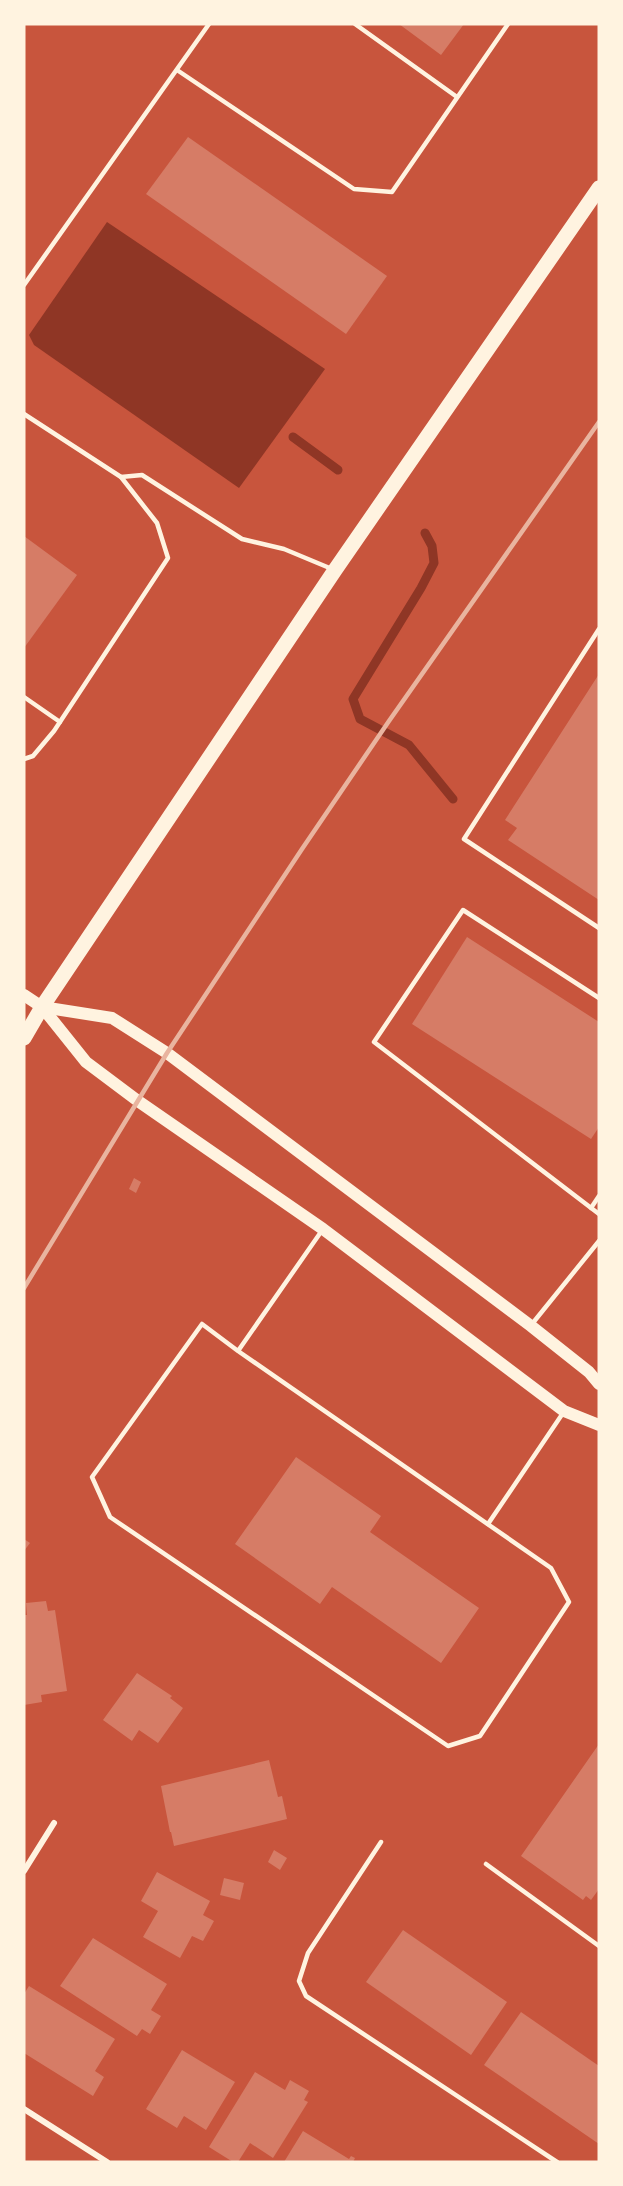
<svg xmlns="http://www.w3.org/2000/svg" width="623" height="2186" viewBox="0 0 623 2186" font-family="Commissioner,sans-serif">
<style>
.water{fill:#8f3625}
.lines{fill:none;stroke-linecap:round;stroke-linejoin:round}
.stream{stroke:#8f3625;stroke-width:9}
.building{fill:#d67c66}
.service{stroke:#fff3e0;stroke-width:4.5}
.minor{stroke:#fff3e0;stroke-width:6}
.secondary{stroke:#fff3e0;stroke-width:12}
.primary{stroke:#fff3e0;stroke-width:15}
.rail{stroke:#e9b49f;stroke-width:4.5}
</style>
<rect width="100%" height="100%" fill="#c8553d"/>
<!-- water -->
<path class="water" d="M107 222 325 369 239 488 34 345 29 335Z"/>
<g class="lines">
<!-- stream -->
<g class="stream">
<path d="M293 437 338 470"/>
<path d="M425 533 432 546 434 563 421 588 353 699 360 719 409 745 453 799"/>
</g>
</g>
<!-- building -->
<g class="building">
<path d="M399 24H464L441 55Z"/>
<path d="M188 137 387 276 346 334 146 194Z"/>
<path d="M24 536 77 575 24 648Z"/>
<path d="M599 674V900L508 840 517 828 505 820Z"/>
<path d="M467 937 599 1022V1127L591 1139 412 1024Z"/>
<path d="M134 1178 141 1182 136 1193 129 1189Z"/>
<path d="M296 1457 381 1516 370 1532 479 1608 441 1663 332 1587 320 1604 235 1544Z"/>
<path d="M24 1539 30 1543 24 1551Z"/>
<path d="M46 1601 48 1611 55 1610 67 1691 41 1695 42 1702 24 1705V1615H27L26 1603Z"/>
<path d="M137 1673 172 1696 170 1698 183 1708 158 1743 139 1730 132 1741 103 1720Z"/>
<path d="M599 1744V1889L591 1900 586 1896 583 1900 521 1856Z"/>
<path d="M269 1760 278 1797 282 1796 287 1819 174 1846 171 1832H170L161 1786Z"/>
<path d="M274 1850 287 1858 280 1870 268 1862Z"/>
<path d="M157 1872 210 1901 203 1915 214 1921 203 1941 192 1936 180 1958 143 1937 158 1911 141 1901Z"/>
<path d="M224 1878 244 1883 240 1900 220 1895Z"/>
<path d="M403 1930 507 2002 471 2055 366 1982Z"/>
<path d="M93 1938 167 1984 151 2010 161 2016 150 2034 142 2029 137 2036 60 1986Z"/>
<path d="M29 1986 115 2039 95 2071 104 2077 93 2096 24 2053V1994Z"/>
<path d="M521 2012 599 2066V2144L484 2065Z"/>
<path d="M182 2050 235 2082 206 2130 184 2116 177 2128 146 2109Z"/>
<path d="M255 2072 285 2090 290 2080 309 2091 304 2100 308 2102 273 2158 250 2143 238 2162H233L209 2147Z"/>
<path d="M303 2131 349 2159 351 2156 355 2158 353 2162H284Z"/>
</g>
<g class="lines">
<!-- service -->
<g class="service">
<path d="M355 24 457 97"/>
<path d="M177 70 354 189 392 192 508 24"/>
<path d="M24 285 209 24"/>
<path d="M24 414 121 477 157 523 168 558 54 731 33 756 24 759"/>
<path d="M121 477 142 475 242 539 284 549 332 569"/>
<path d="M599 629 464 839 599 928"/>
<path d="M24 697 60 722"/>
<path d="M599 998 463 910 374 1042 599 1214"/>
<path d="M591 1208 599 1196"/>
<path d="M532 1324 599 1241"/>
<path d="M238 1351 551 1568 569 1602 480 1736 448 1746 110 1517 92 1477 202 1324 238 1351 323 1229"/>
<path d="M488 1524 563 1413"/>
<path d="M381 1842 308 1953 299 1981 306 1996 557 2162"/>
<path d="M486 1864 599 1946"/>
</g>
<!-- minor -->
<g class="minor">
<path d="M24 1871 54 1823"/>
<path d="M24 2109 107 2162"/>
</g>
<!-- secondary -->
<g class="secondary">
<path d="M24 995 42 1007 86 1062 138 1101 323 1229 564 1411 599 1425"/>
<path d="M42 1007 112 1018 167 1053 531 1326 589 1372 599 1384"/>
</g>
<!-- primary -->
<path class="primary" d="M24 1038 42 1007 335 570 599 188"/>
<!-- rail -->
<path class="rail" d="M24 1288 167 1053 302 849 389 721 599 422"/>
</g>
<!-- border -->
<rect width="623" height="2186" fill="none" stroke="#fff3e0" stroke-width="51"/>
</svg>
